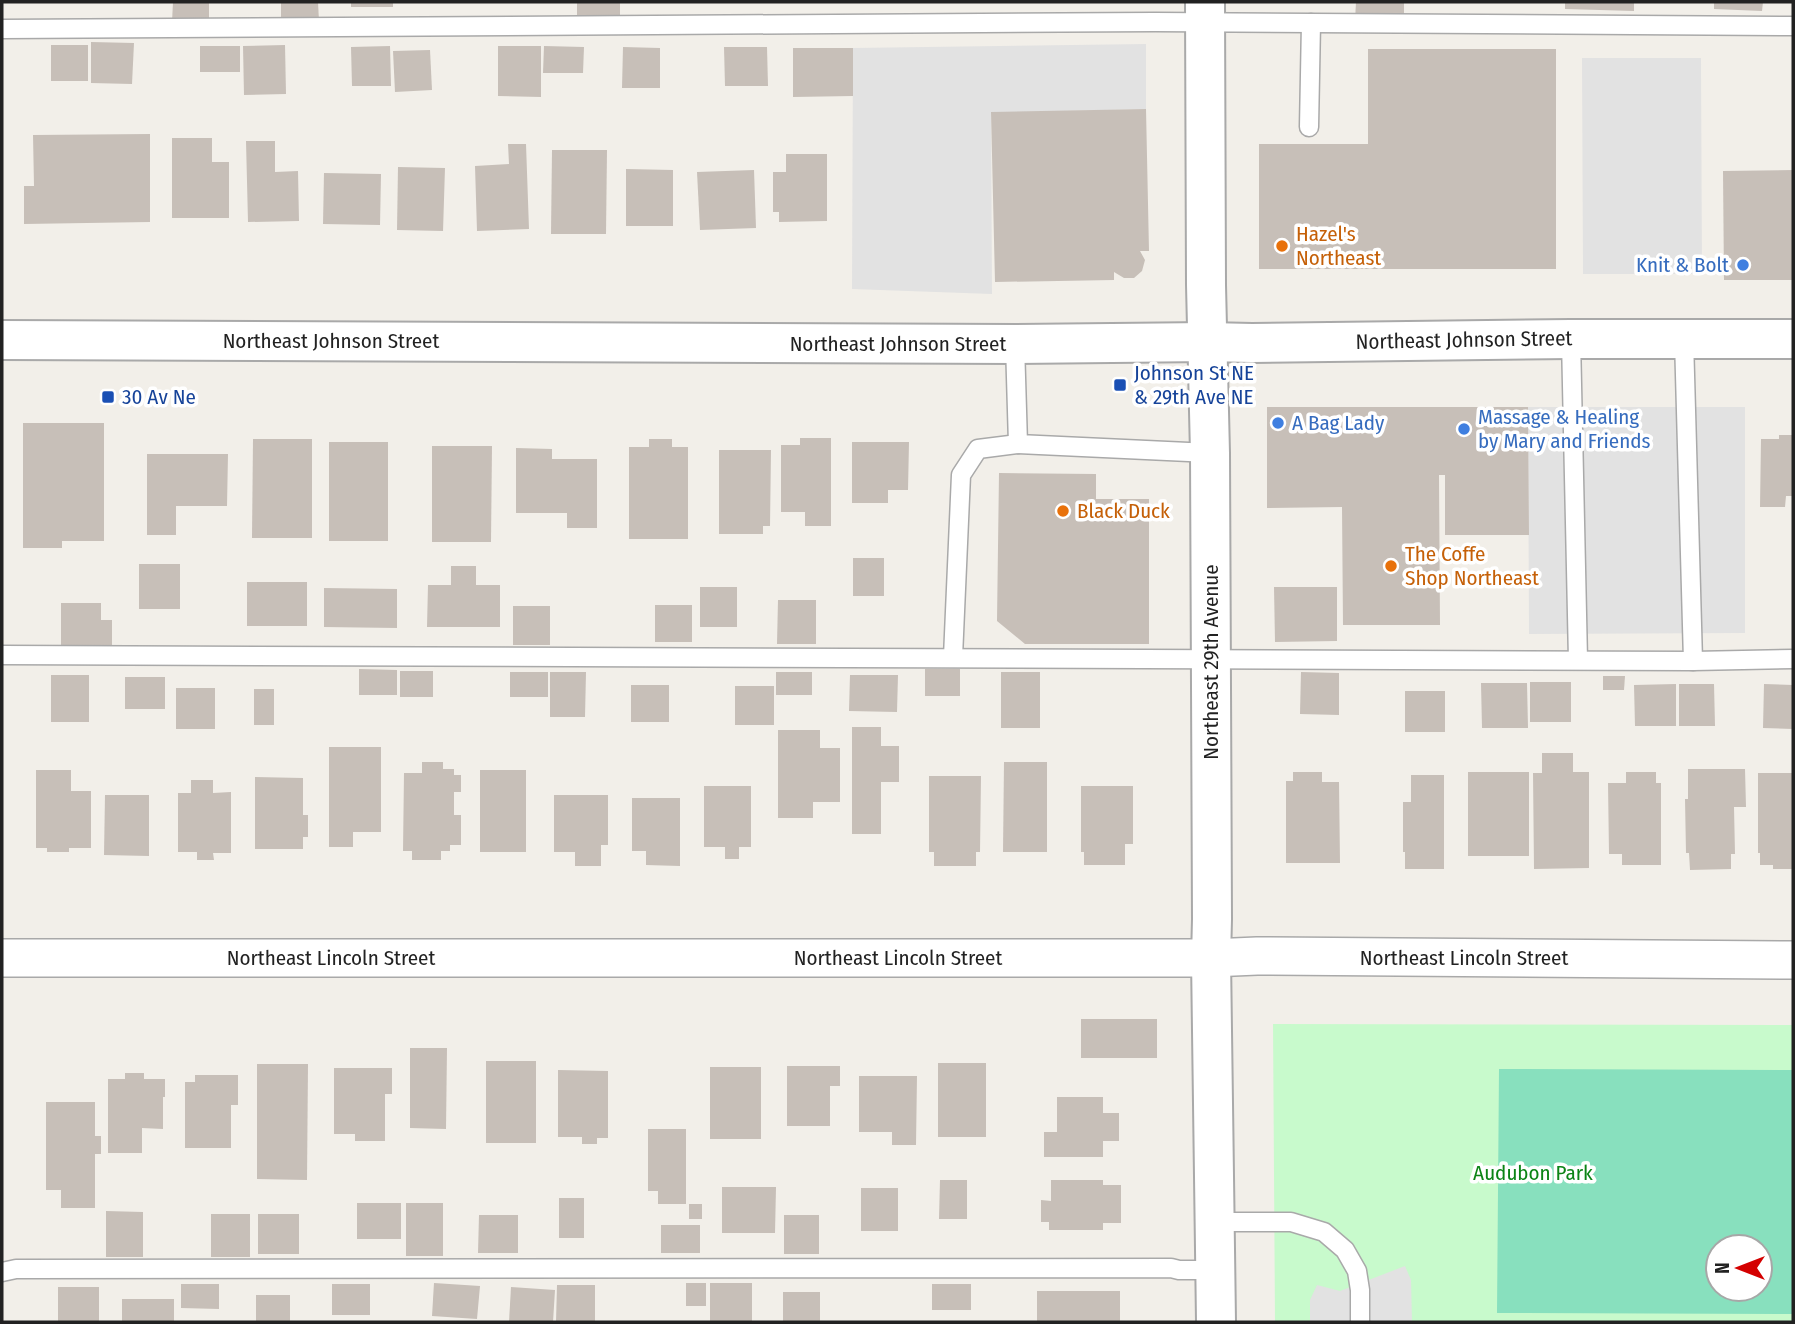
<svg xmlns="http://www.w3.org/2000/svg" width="1795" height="1324" viewBox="0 0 1795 1324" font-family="'Fira Sans Condensed',sans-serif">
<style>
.park{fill:#c8facc;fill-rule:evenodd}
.pitch{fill:#88e0be;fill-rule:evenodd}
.parking{fill:#e2e2e2}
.building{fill:#c7bfb8}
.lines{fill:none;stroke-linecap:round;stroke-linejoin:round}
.service-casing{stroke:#a9a9a9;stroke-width:21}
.minor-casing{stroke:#a9a9a9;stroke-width:40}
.tertiary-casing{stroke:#a9a9a9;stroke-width:42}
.service{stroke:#fff;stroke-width:18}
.minor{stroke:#fff;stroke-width:37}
.tertiary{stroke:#fff;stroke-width:38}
.food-dot{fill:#e8710a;stroke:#fff;stroke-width:2.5}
.shop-dot{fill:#3f7fe0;stroke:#fff;stroke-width:2.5}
.transit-dot{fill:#1a4fb4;stroke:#fff;stroke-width:2.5}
.labels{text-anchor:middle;stroke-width:7;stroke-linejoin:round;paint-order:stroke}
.food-label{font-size:21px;fill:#c56008;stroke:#fff;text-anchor:start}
.shop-label{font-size:21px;fill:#366cbe;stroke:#fff;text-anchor:start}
.street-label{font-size:21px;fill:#222;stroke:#fff}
.transit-label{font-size:21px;fill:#164399;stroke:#fff;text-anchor:start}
.park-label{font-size:21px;fill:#0c8416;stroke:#fff}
</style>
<rect width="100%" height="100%" fill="#f2efe9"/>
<!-- park -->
<path class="park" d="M1273 1024 1793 1025V1322H1275ZM1718 1247H1760V1289H1718Z"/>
<!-- pitch -->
<path class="pitch" d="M1499 1069 1793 1070V1314L1497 1313ZM1718 1247H1760V1289H1718Z"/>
<!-- parking -->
<g class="parking">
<path d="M1146 44V109L991 113 992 294 852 289 853 48Z"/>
<path d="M1582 58H1701L1702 274H1583Z"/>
<path d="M1528 407H1745V633L1529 634Z"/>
<path d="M1405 1266 1411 1280 1412 1322H1310V1300L1317 1285 1340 1291Z"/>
</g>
<!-- building -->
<g class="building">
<path d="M173 2H209V23L172 22Z"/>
<path d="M281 2H318L319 21 281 22Z"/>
<rect x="351" y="2" width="42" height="5"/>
<rect x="577" y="2" width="43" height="17"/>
<path d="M1356 2H1404V22L1355 21Z"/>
<path d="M1565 2H1634V11L1565 9Z"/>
<path d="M1714 2H1763L1762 11 1714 9Z"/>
<path d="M91 42 134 43 132 84 91 83Z"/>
<rect x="51" y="45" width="37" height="36"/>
<path d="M285 45 286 94 244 95 243 46Z"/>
<rect x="200" y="46" width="40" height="26"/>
<path d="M390 46 391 86H352L351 47Z"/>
<path d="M498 46H541V97L498 96Z"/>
<path d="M544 46 584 47 583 73H543Z"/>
<path d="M623 47 660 48V88H622Z"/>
<path d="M724 47H767L768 86H725Z"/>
<path d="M793 48H853V96L793 97Z"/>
<path d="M1368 49H1556V269H1259V144H1368Z"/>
<path d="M430 50 432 90 395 92 393 51Z"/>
<path d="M1146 109 1149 251H1140L1145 260 1142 271 1134 278H1124L1114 272V280L995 282 991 112Z"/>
<path d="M150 134V222L24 224V186H34L33 135Z"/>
<path d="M172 138H212V162H229V218H172Z"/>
<path d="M246 141H275V172L298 171 299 221 248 222Z"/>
<path d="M508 144H526L529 229 477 231 475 166 509 164Z"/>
<path d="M552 150H607L606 234H551Z"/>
<path d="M786 154H827V221L779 222V212H773V172H786Z"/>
<path d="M398 167 445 168 443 231 397 230Z"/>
<path d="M626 169 673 170V226H626Z"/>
<path d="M754 170 756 228 700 230 697 172Z"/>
<path d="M1793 170V280H1724L1723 171Z"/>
<path d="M324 173 381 174 380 225 323 224Z"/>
<path d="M1267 407H1528L1529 535H1445V475H1439L1440 625H1343L1342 507 1267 508Z"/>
<path d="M23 423H104V541H62V548H23Z"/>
<path d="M1779 435H1793V496H1786L1785 507H1760L1761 439H1779Z"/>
<path d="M800 438H831V526H805V512H781V445H800Z"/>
<path d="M253 439H312V538H252Z"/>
<path d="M649 439H672V447H688V539H629V447H649Z"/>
<rect x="329" y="442" width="59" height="99"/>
<path d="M852 442H909L908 490H888V503H852Z"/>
<path d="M432 446H492L491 542H432Z"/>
<path d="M516 448 552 449V459H597V528H567V513H516Z"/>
<path d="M719 450H771L770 526H763V534H719Z"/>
<path d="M147 454H228L227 506H176V535H147Z"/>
<path d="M999 473 1096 474V499H1149V644H1025L997 621Z"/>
<rect x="853" y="558" width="31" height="38"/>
<rect x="139" y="564" width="41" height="45"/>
<path d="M451 566H476V585H500V627H427L428 585H451Z"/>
<rect x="247" y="582" width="60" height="44"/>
<rect x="700" y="587" width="37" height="40"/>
<path d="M1274 587H1337V641L1275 642Z"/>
<path d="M324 588 397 589V628L324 627Z"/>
<path d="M778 600H816V644H777Z"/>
<path d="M61 603H101V620H112V645H61Z"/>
<rect x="655" y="605" width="37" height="37"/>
<rect x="513" y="606" width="37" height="39"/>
<path d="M359 669 397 670V695H359Z"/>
<rect x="925" y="669" width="35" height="27"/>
<rect x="400" y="671" width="33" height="26"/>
<rect x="510" y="672" width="38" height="25"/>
<path d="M550 672H586L585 717H550Z"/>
<rect x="776" y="672" width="36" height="23"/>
<rect x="1001" y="672" width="39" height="56"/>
<path d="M1301 672 1339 673V715L1300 714Z"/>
<rect x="51" y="675" width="38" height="47"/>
<path d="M850 675H898L897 712 849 711Z"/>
<path d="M1603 676H1625L1624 690H1603Z"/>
<rect x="125" y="677" width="40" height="32"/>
<rect x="1530" y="682" width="41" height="40"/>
<path d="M1481 683H1527L1528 728H1482Z"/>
<path d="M1676 684V726H1635L1634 685Z"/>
<path d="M1679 684H1714L1715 726H1679Z"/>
<path d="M1764 684 1793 685V729L1763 728Z"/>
<rect x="631" y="685" width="38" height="37"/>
<rect x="735" y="686" width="39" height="39"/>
<rect x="176" y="688" width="39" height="41"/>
<rect x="254" y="689" width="20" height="36"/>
<rect x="1405" y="691" width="40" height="41"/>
<path d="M852 727H881V746H899V782H881V834H852Z"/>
<path d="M778 730H820V748H840V802H813V818H778Z"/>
<path d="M329 747H381V832H353V847H329Z"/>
<path d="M1542 753H1573V772H1589V868L1534 869 1533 773H1542Z"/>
<path d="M422 762H443V769H454V775H461V792H454V815H461V845H450V851H441V860H412V851H403L404 773H422Z"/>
<path d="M1004 762H1047V852H1003Z"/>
<path d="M1688 769H1745L1746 807H1734L1735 854H1731V869L1690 870 1689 853H1686L1685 799H1688Z"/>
<path d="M36 770H71V791H91V848H69V852H47V848H36Z"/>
<rect x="480" y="770" width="46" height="82"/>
<path d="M1293 772H1322V782H1339L1340 863H1286V781H1293Z"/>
<rect x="1468" y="772" width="61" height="84"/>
<path d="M1626 772H1656V783H1661V865H1622V854H1609L1608 783H1626Z"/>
<path d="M1758 773H1792L1793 869H1773V865H1760V853H1758Z"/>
<path d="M1411 775H1444V869H1405V852H1403V802H1411Z"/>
<path d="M929 776H981L980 852H976V866H934V852H929Z"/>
<path d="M255 777 303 778V815H308V837H303V849H255Z"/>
<path d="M191 780H213V793L231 792V853H213L214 860H197V852H178V793H191Z"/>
<path d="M704 786H751V847H739V859H725V847H704Z"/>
<path d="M1081 786H1133V844H1125V865H1084V852H1081Z"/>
<path d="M105 795H149V856L104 855Z"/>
<path d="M554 795H608V845H601V866H575V852H554Z"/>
<path d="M632 798H680V866L646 865V851H632Z"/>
<rect x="1081" y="1019" width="76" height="39"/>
<path d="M410 1048H447L446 1129 410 1128Z"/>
<rect x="486" y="1061" width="50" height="82"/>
<rect x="938" y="1063" width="48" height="74"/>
<path d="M257 1064H308L307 1180 257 1179Z"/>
<path d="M787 1066H840V1086H830V1126H787Z"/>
<rect x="710" y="1067" width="51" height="72"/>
<path d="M334 1068H392V1094H385V1141H355V1134H334Z"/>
<path d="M558 1070 608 1071V1138H597V1144H582V1137H558Z"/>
<path d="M125 1073H144V1079H165V1097H163V1129L142 1128V1153H108V1079H125Z"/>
<path d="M195 1075H238V1105H231V1148H185V1082H195Z"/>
<path d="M859 1076H917L916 1145H892V1132H859Z"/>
<path d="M1057 1097H1103V1113H1119V1141H1103V1157H1044V1132H1057Z"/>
<path d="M46 1102H95V1136H101V1154H95V1208H61V1190H46Z"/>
<path d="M648 1129H686V1204H658V1191H648Z"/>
<path d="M940 1180H967V1219H939Z"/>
<path d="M1051 1180H1103V1185H1121V1223H1103V1230H1049V1222H1041V1200L1051 1201Z"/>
<path d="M722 1187H776L775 1233H722Z"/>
<rect x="861" y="1188" width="37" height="43"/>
<rect x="559" y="1198" width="25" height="40"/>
<rect x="357" y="1203" width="44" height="36"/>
<rect x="406" y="1203" width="37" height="53"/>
<rect x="689" y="1204" width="13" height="15"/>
<path d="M106 1211 143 1212V1257H106Z"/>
<rect x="211" y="1214" width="39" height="43"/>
<rect x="258" y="1214" width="41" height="40"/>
<path d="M479 1215H518V1253H478Z"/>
<rect x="784" y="1215" width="35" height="39"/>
<rect x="661" y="1225" width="39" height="28"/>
<path d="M434 1283 480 1286 477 1319 432 1316Z"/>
<rect x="686" y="1283" width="20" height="23"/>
<rect x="710" y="1283" width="42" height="38"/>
<path d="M181 1284H219V1309L181 1308Z"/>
<rect x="332" y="1284" width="38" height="31"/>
<rect x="932" y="1284" width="39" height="26"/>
<path d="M557 1285H595V1321L556 1322Z"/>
<rect x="58" y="1287" width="41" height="35"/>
<path d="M511 1287 555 1290 553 1322H509Z"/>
<rect x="1037" y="1291" width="83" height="31"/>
<rect x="783" y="1292" width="37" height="30"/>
<rect x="256" y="1295" width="34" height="27"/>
<rect x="122" y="1299" width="52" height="23"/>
</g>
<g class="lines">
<defs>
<g id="service">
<path d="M2 29 1155 22 1793 26"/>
<path d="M1309 127 1311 23"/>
<path d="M1571 339 1578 660"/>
<path d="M1684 339 1693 661"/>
<path d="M1015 344 1018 444 1210 453"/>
<path d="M2 655 1693 661 1793 659"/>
<path d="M953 657 961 475 978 449 1018 444"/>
<path d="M1215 1222H1291L1324 1232 1345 1250 1357 1271 1360 1290V1322"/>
<path d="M2 1272 16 1269 1171 1268 1179 1270H1216"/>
</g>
<path id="minor" d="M2 958H1211L1257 956 1793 960"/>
<g id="tertiary">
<path d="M1205 2 1206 285 1210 453 1212 919 1211 958 1216 1322"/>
<path d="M2 340 1015 344 1208 342 1252 343 1571 339H1793"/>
</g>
</defs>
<!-- service casing -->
<use href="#service" class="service-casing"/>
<!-- minor casing -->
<use href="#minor" class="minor-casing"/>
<!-- tertiary casing -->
<use href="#tertiary" class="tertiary-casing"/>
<!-- service -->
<use href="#service" class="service"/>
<!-- minor -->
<use href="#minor" class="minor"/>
<!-- tertiary -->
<use href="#tertiary" class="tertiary"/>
</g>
<!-- markers -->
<g class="food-dot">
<circle cx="1282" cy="246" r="7"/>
<circle cx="1063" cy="511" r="7"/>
<circle cx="1391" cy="566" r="7"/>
</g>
<g class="shop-dot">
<circle cx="1743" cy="265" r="7"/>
<circle cx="1278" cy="423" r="7"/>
<circle cx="1464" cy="429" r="7"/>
</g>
<g class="transit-dot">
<rect x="1113" y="378" width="14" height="14" rx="3.5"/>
<rect x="101" y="390" width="14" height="14" rx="3.5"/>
</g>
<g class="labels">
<!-- food labels -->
<g class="food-label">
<text x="1296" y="241">Hazel's<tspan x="1296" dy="24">Northeast</tspan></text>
<text x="1077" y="518">Black Duck</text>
<text x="1405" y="561">The Coffe<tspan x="1405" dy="24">Shop Northeast</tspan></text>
</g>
<!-- shop labels -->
<g class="shop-label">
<text x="1729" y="272" text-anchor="end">Knit &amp; Bolt</text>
<text x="1478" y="424">Massage &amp; Healing<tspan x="1478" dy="24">by Mary and Friends</tspan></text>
<text x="1292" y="430">A Bag Lady</text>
</g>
<!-- street labels -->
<g class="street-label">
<text transform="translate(1464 340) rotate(-1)" y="7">Northeast Johnson Street</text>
<text x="331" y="348">Northeast Johnson Street</text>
<text x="898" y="351">Northeast Johnson Street</text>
<text transform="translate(1211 662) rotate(-90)" y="7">Northeast 29th Avenue</text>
<text x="331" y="965">Northeast Lincoln Street</text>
<text x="898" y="965">Northeast Lincoln Street</text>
<text x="1464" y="965">Northeast Lincoln Street</text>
</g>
<!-- transit labels -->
<g class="transit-label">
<text x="1134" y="380">Johnson St NE<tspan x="1134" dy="24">&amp; 29th Ave NE</tspan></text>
<text x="122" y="404">30 Av Ne</text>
</g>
<!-- park labels -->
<g class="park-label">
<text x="1533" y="1180">Audubon Park</text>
</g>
</g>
<!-- border -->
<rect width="1795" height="1324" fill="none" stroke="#222222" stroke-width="7"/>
<!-- north arrow -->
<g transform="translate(1739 1268) rotate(270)"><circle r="33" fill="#ffffff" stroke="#a7a7a7" stroke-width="2"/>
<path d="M0-5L12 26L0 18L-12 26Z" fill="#d40000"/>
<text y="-10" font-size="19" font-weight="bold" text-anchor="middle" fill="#222222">N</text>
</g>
</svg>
